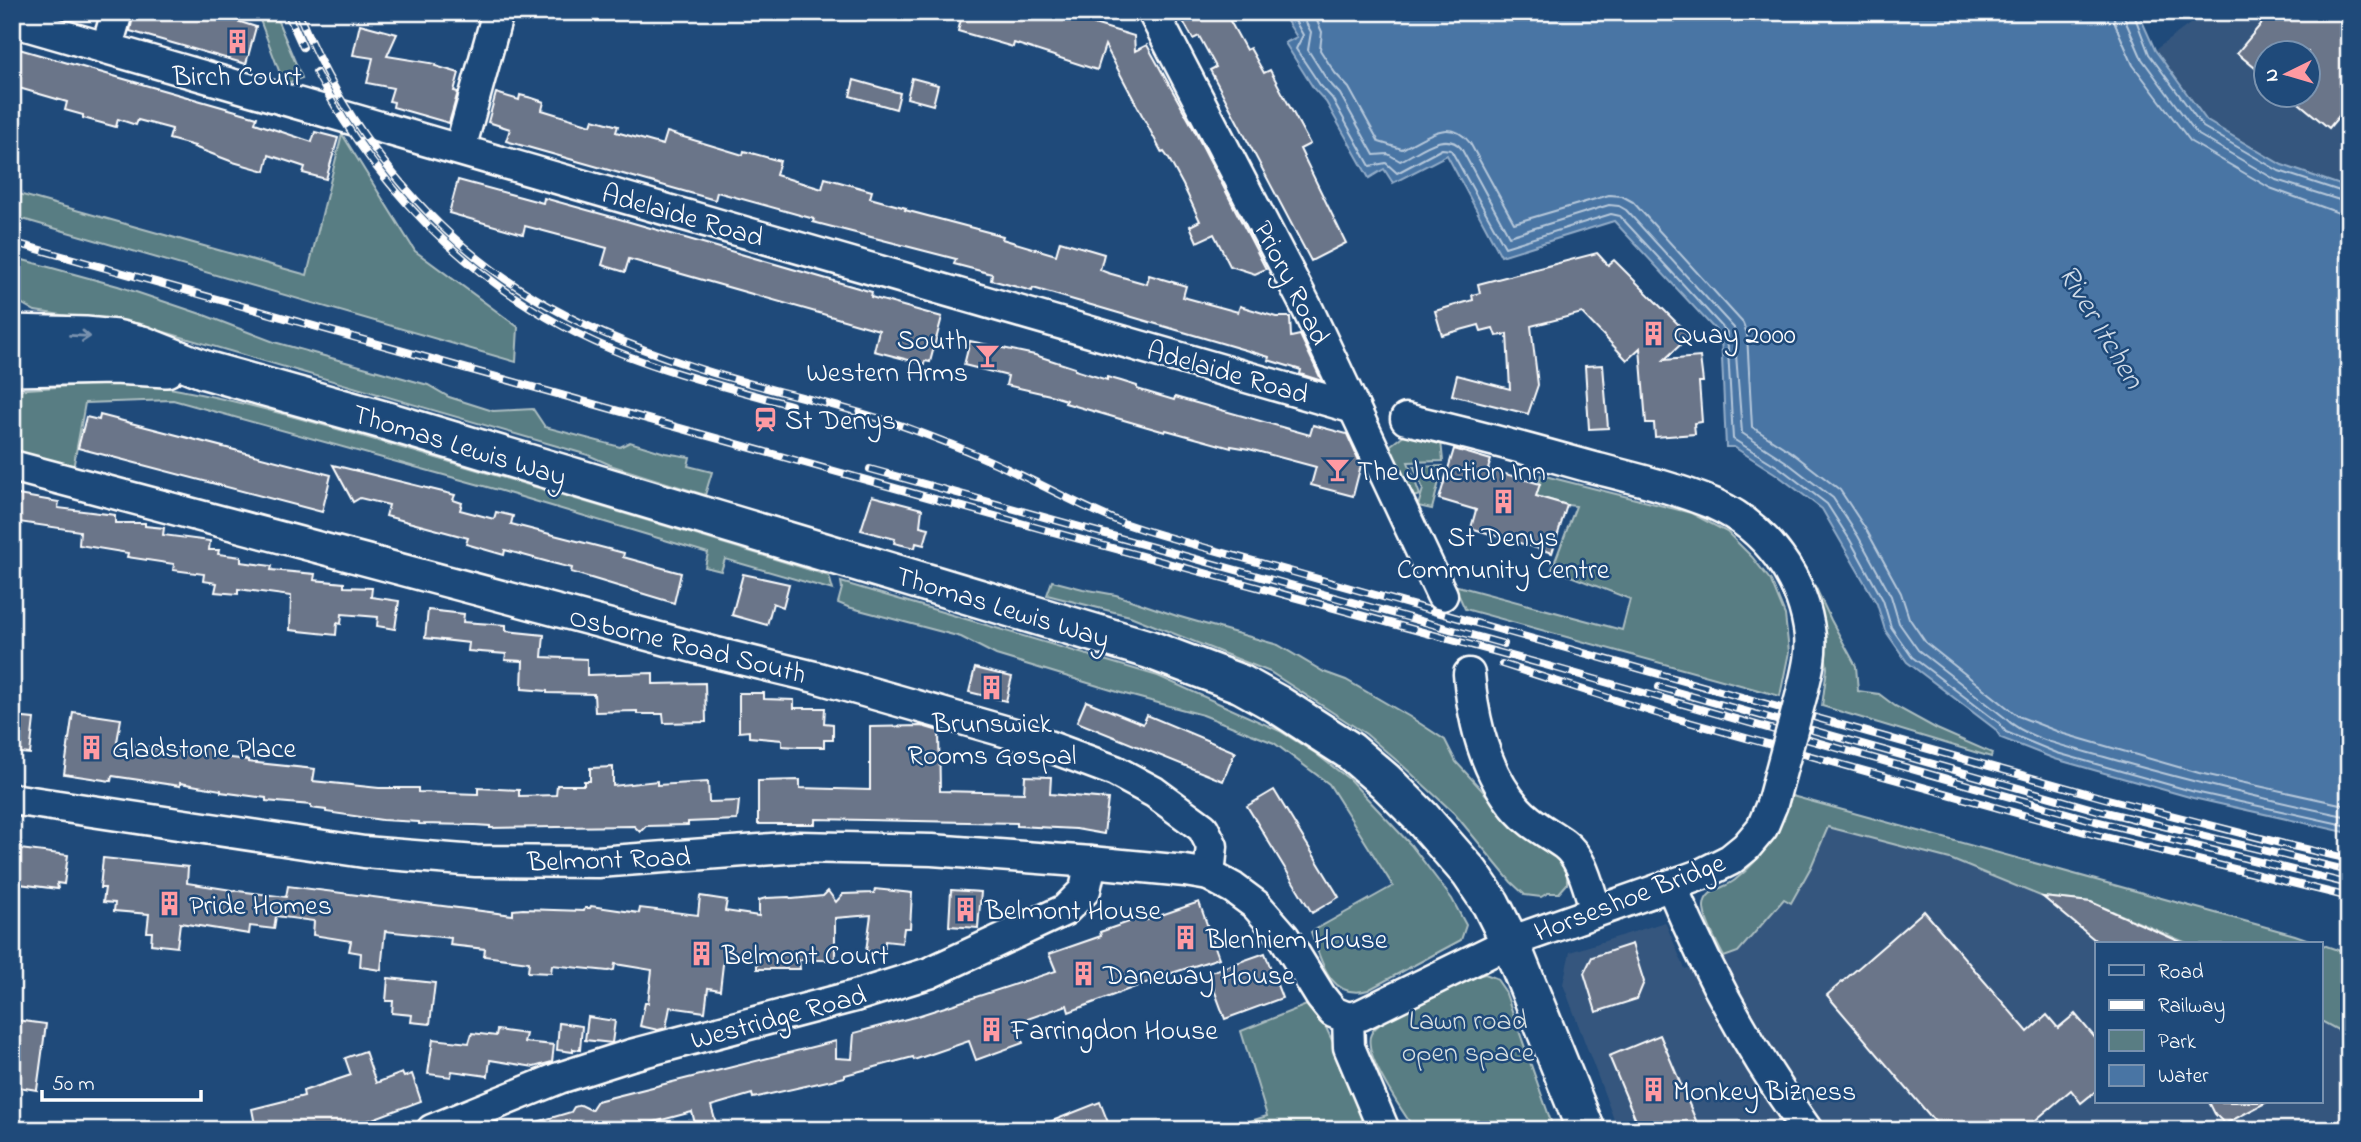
<svg xmlns="http://www.w3.org/2000/svg" width="2361" height="1142" viewBox="0 0 2361 1142" font-family="'Indie Flower',sans-serif">
<style>
.built{fill:#36577e;fill-rule:evenodd}
.green{fill:#597d83;stroke:#acbec1;stroke-width:2}
.water{fill:#4975a4;stroke:#92acc8;stroke-width:2}
.lines{fill:none;stroke-linecap:round;stroke-linejoin:round}
.shore{stroke:#b6c8db;stroke-width:2}
.building{fill:#6a7489;stroke:#fff;stroke-width:2}
.minor-casing{stroke:#fff;stroke-width:35}
.major-casing{stroke:#fff;stroke-width:42}
.minor{stroke:#1f4a7a;stroke-width:30}
.major{stroke:#1f4a7a;stroke-width:37}
.rail-casing{stroke:#fff;stroke-width:8}
.rail{stroke:#1f4a7a;stroke-width:5;stroke-dasharray:16;stroke-linecap:butt}
.minor-bridge-casing{stroke:#fff;stroke-width:35;stroke-linecap:butt}
.minor-bridge{stroke:#1f4a7a;stroke-width:30}
.oneway{stroke:#7992af}
.labels{text-anchor:middle;stroke-width:5;stroke-linejoin:round;paint-order:stroke}
.poi-label{font-size:28px;fill:#fff;stroke:#1f4a7a;text-anchor:start}
.street-label{font-size:28px;fill:#fff;stroke:#1f4a7a}
.park-label{font-size:28px;fill:#d6dee0;stroke:#1f4a7a}
.water-label{font-size:30px;font-style:italic;fill:#d2dce8;stroke:#1f4a7a}
</style>
<rect width="100%" height="100%" fill="#1f4a7a"/>
<filter id="ink" filterUnits="userSpaceOnUse"><feTurbulence type="fractalNoise" baseFrequency=".0143" numOctaves="2"/><feDisplacementMap in="SourceGraphic" scale="14" xChannelSelector="R" yChannelSelector="G"/><feConvolveMatrix kernelMatrix="1 2 1 2 8 2 1 2 1" color-interpolation-filters="sRGB"/></filter>
<g filter="url(#ink)">
<!-- built -->
<g class="built">
<path d="M2206 12H2349V169L2336 184 2282 165 2207 121 2155 50ZM2266 52H2308V94H2266Z"/>
<path d="M1827 827 1950 859 2043 897 2091 902 2189 944H2097V1102H2321V1021L2349 1036V1130H1618L1563 984 1570 952 1665 922 1685 969 1738 952 1784 899 1790 902 1811 867Z"/>
</g>
<!-- green -->
<g class="green">
<path d="M257 12H274L302 78 284 84Z"/>
<path d="M342 134 415 251 518 327 516 362 12 216V192L307 275Z"/>
<path d="M12 257 118 286 204 315 274 342 428 385 449 397 493 411 533 409 545 427 620 447 630 442 665 453 690 457 688 466 712 472 705 495 613 466 588 455 154 329 35 311 12 298Z"/>
<path d="M132 382C239 397 343 431 447 461 575 499 702 536 829 576L833 590 725 559 721 571 705 567 708 553 498 490 173 400 85 403 73 469 12 451V390Z"/>
<path d="M1409 431 1441 441 1443 461 1408 462 1420 495 1409 498 1387 448Z"/>
<path d="M1443 466 1432 509 1418 506 1423 489 1414 467Z"/>
<path d="M1541 475 1691 513 1727 532 1752 557 1771 581 1785 615 1789 652 1780 696 1465 609 1454 585 1622 630 1630 599 1552 569 1576 506 1567 505 1536 496Z"/>
<path d="M1052 581 1083 589 1116 595 1177 616 1278 645 1324 672 1346 680 1410 717 1445 740 1456 762 1491 800 1539 847 1557 858 1567 873V884L1559 893H1548L1541 897 1525 895 1511 882 1454 813 1403 766 1366 734 1270 672 1130 616 1047 595Z"/>
<path d="M841 582 1158 676 1280 731 1315 753 1349 779 1411 845 1452 899 1466 925 1461 940 1368 990C1330 1001 1321 960 1311 932L1393 886 1329 784 1274 743 1203 715 1121 693 996 655 961 637 848 607 838 603 842 588Z"/>
<path d="M1815 586 1831 620 1856 666 1858 691 1879 694 1895 706 1937 729 1992 753 1991 757 1822 706 1827 668 1823 637 1808 590Z"/>
<path d="M1792 796 2295 935 2349 954V1036L2321 1021V944H2189L2091 902 2043 897 1950 859 1828 827 1811 867 1791 903 1784 899 1738 952 1724 957C1718 945 1703 919 1704 906 1705 889 1724 889 1735 880 1764 857 1780 830 1792 796Z"/>
<path d="M1485 974 1496 978 1505 991 1554 1130H1415C1404 1113 1361 1053 1371 1034 1376 1022 1405 1011 1416 1005 1438 994 1461 979 1485 974Z"/>
<path d="M1314 1002 1374 1130H1221L1267 1116 1241 1031Z"/>
</g>
<!-- water -->
<path class="water" d="M1281 12H2138L2155 50 2207 121 2282 165 2349 188V833L2193 798 2055 759 2001 738 1995 729 1907 662 1885 630 1877 604 1822 509 1776 474 1734 447H1726L1721 336 1614 221 1501 256 1447 155 1393 183 1384 169 1369 178 1326 102 1314 89 1285 43 1297 37Z"/>
<g class="lines">
<!-- shore -->
<g class="shore">
<path d="M1290 12 1303 35 1296 49 1320 85 1332 98 1370 166 1386 163 1397 173 1442 149 1451 150 1505 247 1611 214 1620 216 1727 332 1733 439 1780 468 1827 504 1850 540 1883 600 1891 627 1912 657 1999 723 2006 732 2057 753 2195 792 2349 826"/>
<path d="M1300 12 1311 32 1308 50 1327 80 1340 94 1374 155 1388 154 1400 161C1418 153 1445 129 1461 148L1509 236 1609 205 1619 206 1626 210 1734 328 1742 433 1785 461 1833 498 1858 536 1891 596 1899 623 1918 650 2004 717C2026 740 2077 749 2108 758 2188 781 2268 800 2349 817"/>
<path d="M1313 12 1322 32 1320 50 1335 73 1349 88 1379 142 1402 149C1424 138 1450 116 1470 143L1514 223 1609 195 1622 196 1633 202 1743 323 1747 334 1752 427 1791 452 1840 490 1867 531 1901 593 1909 618 1926 643 2018 716 2064 734 2199 773 2349 806"/>
<path d="M2113 12 2115 24 2133 65 2191 142 2270 188 2339 213 2349 214"/>
<path d="M2124 12 2125 20 2142 59 2197 134 2276 180 2349 203"/>
<path d="M2133 12 2149 54 2203 127 2279 171 2349 194"/>
</g>
</g>
<!-- building -->
<g class="building">
<path d="M134 12H209L256 27 246 64 130 31Z"/>
<path d="M963 12H1054L1134 36 1135 51 1147 45 1190 122 1266 269 1255 274 1230 266 1214 234 1197 242 1190 226 1200 221 1183 185 1169 159 1164 152 1162 153 1105 45 1097 70 1014 43 1013 47 958 31Z"/>
<path d="M1178 12H1225L1246 50 1250 48 1264 73 1270 70 1310 144 1300 149 1346 243 1311 261 1210 70 1216 67 1199 36 1193 39Z"/>
<path d="M2271 12H2349V104L2329 128 2288 94H2308V52H2266V77L2237 53Z"/>
<path d="M360 24 397 34 387 56 436 64 435 66 459 73 454 91 458 92 449 123 393 107 394 102 389 101 393 88 367 83 373 58 353 55Z"/>
<path d="M12 47 257 117 255 123 312 142 315 132 338 138 326 179 303 173 305 167 269 155 265 171 233 162 194 147 195 146 169 139 172 129 138 120 136 125 118 119 116 127 83 118V115L65 110 67 102 12 86Z"/>
<path d="M912 78 938 85 933 105 907 98Z"/>
<path d="M854 80 900 93 896 109 850 96Z"/>
<path d="M496 93 519 100 520 95 532 98 544 102 542 110 591 125 593 119 618 126 616 132 663 145 667 132 743 155 744 151 780 161 776 175 822 189 825 178 872 191 870 198 906 208 905 210 1003 236 1002 239 1056 255 1060 241 1104 254 1100 270 1108 273 1147 284 1149 275 1186 286 1183 297 1238 312 1240 306 1276 317H1290L1291 337 1300 335 1322 381 1300 374 1301 370 1268 360 1269 357 1033 288 1032 291 991 280 992 274 954 264 956 259 813 222 814 219 717 192 715 200 506 141 510 129 488 122Z"/>
<path d="M458 180 543 203 544 198 616 218 872 292 871 297 942 317 930 362 925 361 924 364 874 351 879 330 629 259 625 272 602 265 607 248 525 226 523 234 449 213Z"/>
<path d="M1597 253 1608 265 1614 260 1690 336 1664 360 1700 357 1703 382H1699L1702 422 1694 423 1695 434 1655 437 1654 423H1646L1640 348 1627 360 1582 313 1531 326 1538 385 1528 414 1452 395 1457 375 1510 389 1507 334 1496 336 1493 328 1481 331 1479 325 1442 335 1435 311 1473 300 1472 295 1480 293 1478 284Z"/>
<path d="M970 341 1035 355 1075 368V370L1107 380V377L1121 381 1137 386V389L1174 400 1175 397 1310 435 1313 425 1347 434 1361 465 1353 496 1311 485 1316 467 1249 449 1231 446V448L1166 430 1165 432 1065 403 1066 400 1050 395 1006 385 1008 376 964 365Z"/>
<path d="M1603 365 1608 428 1589 429 1585 366Z"/>
<path d="M100 415 331 475 322 512 78 448 86 417 99 420Z"/>
<path d="M1454 449 1491 460 1488 469 1540 484 1536 496 1567 505 1552 553 1471 528 1476 510 1439 499Z"/>
<path d="M333 465 455 495 453 500 462 503 460 510 494 519 496 512 513 516 511 524 624 553 623 557 681 573 674 603 571 572 572 568 552 563 505 550 504 555 466 544 468 538 386 516 389 505 360 498 353 502Z"/>
<path d="M12 494 59 502 58 508 115 515V523H145V526L164 528 163 535 210 541 209 550H219L218 554 241 557V562L272 566 271 570 315 574 314 580 344 583V587L372 588 371 597 399 601 395 629 377 626 378 617 342 614 341 624 337 623 336 635 290 630 291 596 238 589V594L215 592 217 583 203 581 204 574 173 570 174 564 127 557 128 553 79 545 80 531 12 521Z"/>
<path d="M872 496 922 509 920 526 929 528 924 545 916 543 915 548 894 543 895 539 861 530Z"/>
<path d="M743 574 789 584 783 607 773 603 767 625 732 615Z"/>
<path d="M428 610 464 614 463 622 506 625V631L544 635 542 657 587 659V675L653 673V684L705 683 706 722 664 723 663 714H637V711L595 712 594 694 547 693V691L522 689 523 661 505 660 506 654 468 651 469 643 425 638Z"/>
<path d="M975 668 1012 677 1006 701 969 692Z"/>
<path d="M739 693H764V699L794 700V708H825L824 723 833 724V740H824V747H799L782 746V740L749 737V731L739 732Z"/>
<path d="M1086 701 1143 724 1147 715 1235 752 1223 781 1077 722Z"/>
<path d="M73 712 121 719 117 742 193 754 195 746 224 750 222 757 248 760V762L315 769 313 781 379 788H418V792L478 794V788L519 790V796L556 795 557 785H584V781H590V768L613 767V786L657 781V785L708 782 709 802 739 801 737 820 688 822V825L646 826 640 832 634 826 490 828V826L475 825 419 824V822L382 820 326 812V810L311 808V805L266 801V798L221 792V790L180 783V786L112 776 111 781 64 774Z"/>
<path d="M13 717 34 719 30 754 12 752Z"/>
<path d="M922 726 939 731 940 791 1024 793 1025 776 1051 777 1050 794 1108 799 1104 834 1076 829 1017 826V823L815 819V824H758V781L800 780V788L870 790V727Z"/>
<path d="M1274 790 1339 897 1312 913 1247 806Z"/>
<path d="M12 848 68 855 64 884 57 883 58 889 12 883Z"/>
<path d="M103 858 188 867 187 883 238 891 286 897 288 886 513 915V910L523 909 584 911 585 908H590L591 906 639 913 640 908 698 915 700 896 727 900 725 911 759 916V900L766 898 789 897 792 899 823 896 828 891 836 902 843 894 874 893 875 889 912 893 910 928H904L902 943 885 941 884 954 866 951 871 915 835 918V960H799L800 969H757V959L724 956 720 990 708 988 705 1012 670 1007 666 1028 658 1030 640 1026 645 1003H648L652 970 615 964 614 970 608 971 552 965 551 973 528 972 529 962 484 956 485 949 450 945 451 938 385 931 381 970 360 967 361 953 349 951 351 941 313 935 314 921 276 916 274 929 250 926 249 934 180 923 177 947 151 944 152 932H147L149 914 114 911 115 903 103 902 105 888H100Z"/>
<path d="M951 890 981 892 978 928 949 926Z"/>
<path d="M2043 897 2091 902 2185 944H2100Z"/>
<path d="M1199 902 1219 958 1172 973 1069 1012 1067 1005 1016 1023 1023 1043 976 1060 969 1041 914 1060 913 1057 845 1075V1077L753 1098 752 1094 711 1106 716 1123 696 1127 692 1112 624 1130H528L527 1125 571 1112 574 1107 581 1105 591 1110 597 1101 836 1041V1058L852 1059 854 1033 914 1017 1056 971 1049 954 1101 936 1100 932 1146 916 1147 920Z"/>
<path d="M1924 911 2028 1032 2047 1015 2058 1028 2075 1014 2097 1040V1090L2081 1103 2071 1090 2024 1130H1942L1827 995Z"/>
<path d="M1632 944 1644 982 1637 999 1596 1012 1584 973 1592 957Z"/>
<path d="M1265 953 1282 998 1225 1019 1208 973Z"/>
<path d="M388 978 435 983 430 1024 411 1022 412 1015 392 1013 393 1001H386Z"/>
<path d="M588 1017 615 1021 612 1043 585 1040Z"/>
<path d="M16 1020 46 1024 37 1090 12 1086V1040Z"/>
<path d="M559 1023 582 1026 580 1050 573 1049V1052L557 1050Z"/>
<path d="M497 1030 526 1034 524 1042 554 1045 552 1062 534 1067 490 1060 488 1076 452 1071 451 1077 428 1074 433 1039 469 1043 472 1033 496 1036Z"/>
<path d="M1660 1035 1700 1130H1640L1609 1056Z"/>
<path d="M365 1051 376 1083 402 1073 404 1077 412 1074 421 1101 343 1130H256L252 1109 304 1096 303 1091 351 1075 345 1058Z"/>
<path d="M1100 1102 1111 1130H1032V1129Z"/>
<path d="M2209 1102H2267L2225 1124 2215 1114Z"/>
</g>
<g class="lines">
<defs>
<g id="minor">
<path d="M1153 12 1308 310 1442 595"/>
<path d="M12 21 1354 408"/>
<path d="M107 47 117 12"/>
<path d="M460 149 498 12"/>
<path d="M1406 419C1467 433 1527 449 1587 466 1629 477 1673 487 1714 504 1766 527 1804 579 1810 636 1812 655 1806 675 1802 693"/>
<path d="M12 466 716 653 815 677 1018 735 1115 771 1154 792 1203 828 1212 846 1209 875 1233 888 1256 905 1284 937 1321 997 1333 1012 1348 1018 1349 1047 1384 1130"/>
<path d="M1469 674C1473 721 1485 772 1517 809 1530 824 1547 832 1564 844 1583 858 1588 888 1596 910"/>
<path d="M12 799 364 852 476 861 598 862 799 847 932 850 1091 862 1185 871 1209 875"/>
<path d="M1671 885C1707 972 1752 1054 1807 1130"/>
<path d="M1348 1018 1361 1015 1510 942 1700 875 1730 860 1746 847 1762 828 1772 804"/>
<path d="M432 1130 559 1078 631 1055 855 996 929 973 1065 910 1085 890 1091 862"/>
</g>
<g id="major">
<path d="M12 334 85 336 116 339 142 345 205 370 387 421 1148 649 1241 684 1277 704 1350 751 1385 781 1421 817 1470 873 1491 904 1510 942 1586 1130"/>
<path d="M12 367 114 365 166 368"/>
</g>
</defs>
<!-- minor casing -->
<use href="#minor" class="minor-casing"/>
<!-- major casing -->
<use href="#major" class="major-casing"/>
<!-- minor -->
<use href="#minor" class="minor"/>
<!-- major -->
<use href="#major" class="major"/>
<defs>
<g id="rail">
<path d="M287 12 303 47"/>
<path d="M298 12C344 127 429 235 535 298 583 327 636 348 688 365 762 390 838 403 911 429 946 442 982 456 1016 473 1051 489 1086 509 1123 523 1143 530 1164 536 1185 542L2104 798 2284 844 2349 859"/>
<path d="M316 72C382 200 492 304 628 356 681 376 736 390 791 405"/>
<path d="M12 242 1042 529 1545 665 2095 821 2349 884"/>
<path d="M870 469 1504 644"/>
<path d="M1502 664 1656 713 2092 834 2349 897"/>
<path d="M1659 687 2097 810 2349 871"/>
</g>
</defs>
<!-- rail casing -->
<use href="#rail" class="rail-casing"/>
<!-- rail -->
<use href="#rail" class="rail"/>
<defs>
<path id="minor-bridge" d="M1772 804 1802 693"/>
</defs>
<!-- minor-bridge casing -->
<use href="#minor-bridge" class="minor-bridge-casing"/>
<!-- minor-bridge -->
<use href="#minor-bridge" class="minor-bridge"/>
</g>
<!-- one-way arrows -->
<defs><path id="oneway-shaft" d="M-6 0H5M1.5-3L5.5 0L1.5 3" fill="none" stroke-width="1.6" stroke-linecap="round" stroke-linejoin="round" transform="scale(1.75)"/></defs>
<use class="oneway" href="#oneway-shaft" transform="translate(80 336) rotate(3)"/>
</g>
<!-- icons -->
<defs>
<symbol id="building-bare" viewBox="-9 -9 18 18"><path d="M-4-6H4V6H1V3H-1V6H-4ZM-2.5-4.3h1.7v1.8h-1.7ZM.8-4.3h1.7v1.8H.8ZM-2.5-1h1.7V.8h-1.7ZM.8-1h1.7V.8H.8Z" fill="#ff9aa2" stroke="#1f4a7a" stroke-width="2.5" paint-order="stroke"/></symbol>
<symbol id="bar-bare" viewBox="-9 -9 18 18"><path d="M-6-5H6L.8 .8V4.5H3.5V6h-7V4.5H-.8V.8Z" fill="#ff9aa2" stroke="#1f4a7a" stroke-width="2.5" paint-order="stroke"/></symbol>
<symbol id="station-bare" viewBox="-9 -9 18 18"><path d="M-3-6H3Q5-6 5-4V2Q5 4 3 4L4.5 6H3L1.5 4h-3L-3 6H-4.5L-3 4Q-5 4-5 2V-4Q-5-6-3-6ZM-3.5-4v3h7v-3ZM-3.5 1v1.5H-2V1ZM2 1v1.5H3.5V1Z" fill="#ff9aa2" stroke="#1f4a7a" stroke-width="2.5" paint-order="stroke"/></symbol>
</defs>
<g fill-rule="evenodd">
<use href="#building-bare" x="220" y="24" width="35" height="35"/>
<use href="#building-bare" x="1636" y="316" width="35" height="35"/>
<use href="#bar-bare" x="970" y="338" width="35" height="35"/>
<use href="#station-bare" x="748" y="402" width="35" height="35"/>
<use href="#bar-bare" x="1320" y="452" width="35" height="35"/>
<use href="#building-bare" x="1486" y="484" width="35" height="35"/>
<use href="#building-bare" x="974" y="670" width="35" height="35"/>
<use href="#building-bare" x="74" y="730" width="35" height="35"/>
<use href="#building-bare" x="152" y="886" width="35" height="35"/>
<use href="#building-bare" x="948" y="892" width="35" height="35"/>
<use href="#building-bare" x="1168" y="920" width="35" height="35"/>
<use href="#building-bare" x="684" y="936" width="35" height="35"/>
<use href="#building-bare" x="1066" y="956" width="35" height="35"/>
<use href="#building-bare" x="974" y="1012" width="35" height="35"/>
<use href="#building-bare" x="1636" y="1072" width="35" height="35"/>
</g>
<g class="labels">
<!-- poi labels -->
<g class="poi-label">
<text x="237" y="85" text-anchor="middle">Birch Court</text>
<text x="1674" y="343">Quay 2000</text>
<text x="968" y="349" text-anchor="end">South<tspan x="968" dy="32">Western Arms</tspan></text>
<text x="785" y="429">St Denys</text>
<text x="1357" y="480">The Junction Inn</text>
<text x="1503" y="546" text-anchor="middle">St Denys<tspan x="1503" dy="32">Community Centre</tspan></text>
<text x="992" y="732" text-anchor="middle">Brunswick<tspan x="992" dy="32">Rooms Gospal</tspan></text>
<text x="112" y="757">Gladstone Place</text>
<text x="189" y="914">Pride Homes</text>
<text x="985" y="919">Belmont House</text>
<text x="1206" y="948">Blenhiem House</text>
<text x="722" y="964">Belmont Court</text>
<text x="1103" y="984">Daneway House</text>
<text x="1011" y="1039">Farringdon House</text>
<text x="1673" y="1100">Monkey Bizness</text>
</g>
<!-- street labels -->
<g class="street-label">
<text transform="translate(683 214) rotate(16)" y="10">Adelaide Road</text>
<text transform="translate(1293 282) rotate(63)" y="10">Priory Road</text>
<text transform="translate(1228 371) rotate(16)" y="10">Adelaide Road</text>
<text transform="translate(460 444) rotate(17)" y="10">Thomas Lewis Way</text>
<text transform="translate(1003 606) rotate(17)" y="10">Thomas Lewis Way</text>
<text transform="translate(688 644) rotate(14)" y="10">Osborne Road South</text>
<text transform="translate(609 858) rotate(-2)" y="10">Belmont Road</text>
<text transform="translate(1629 896) rotate(-21)" y="10">Horseshoe Bridge</text>
<text transform="translate(778 1016) rotate(-15)" y="10">Westridge Road</text>
</g>
<!-- park labels -->
<g class="park-label">
<text x="1468" y="1029">Lawn road<tspan x="1468" dy="32">open space</tspan></text>
</g>
<!-- water labels -->
<g class="water-label">
<text transform="translate(2102 326) rotate(59)" y="10">River Itchen</text>
</g>
</g>
<!-- margin -->
<rect width="2361" height="1142" fill="none" stroke="#1f4a7a" stroke-width="42"/>
<rect x="21" y="21" width="2319" height="1100" fill="none" stroke="#fff" stroke-width="2.5" filter="url(#ink)"/>
<!-- legend -->
<rect x="2095" y="942" width="228" height="161" fill="#1f4a7a" stroke="#7992af" stroke-width="2"/>
<rect x="2109" y="965" width="35" height="10" fill="#1f4a7a" stroke="#7992af" stroke-width="2"/>
<text x="2158" y="978" font-size="21" fill="#ffffff">Road</text>
<rect x="2109" y="1000" width="35" height="10" fill="#ffffff" stroke="#7992af" stroke-width="2"/>
<text x="2158" y="1012" font-size="21" fill="#ffffff">Railway</text>
<rect x="2109" y="1030" width="35" height="21" fill="#597d83" stroke="#7992af" stroke-width="2"/>
<text x="2158" y="1048" font-size="21" fill="#ffffff">Park</text>
<rect x="2109" y="1065" width="35" height="21" fill="#4975a4" stroke="#7992af" stroke-width="2"/>
<text x="2158" y="1082" font-size="21" fill="#ffffff">Water</text>
<!-- north arrow -->
<g transform="translate(2287 74) rotate(265)"><circle r="33" fill="#1f4a7a" stroke="#7992af" stroke-width="2"/>
<path d="M0-5L12 26L0 18L-12 26Z" fill="#ff9aa2"/>
<text y="-10" font-size="19" font-weight="bold" text-anchor="middle" fill="#ffffff">N</text>
</g>
<!-- scale -->
<path d="M42 1090v10h159v-10" fill="none" stroke="#ffffff" stroke-width="3.5"/>
<text x="52" y="1090" font-size="21" fill="#ffffff" stroke="#1f4a7a" stroke-width="5" paint-order="stroke">50 m</text>
</svg>
